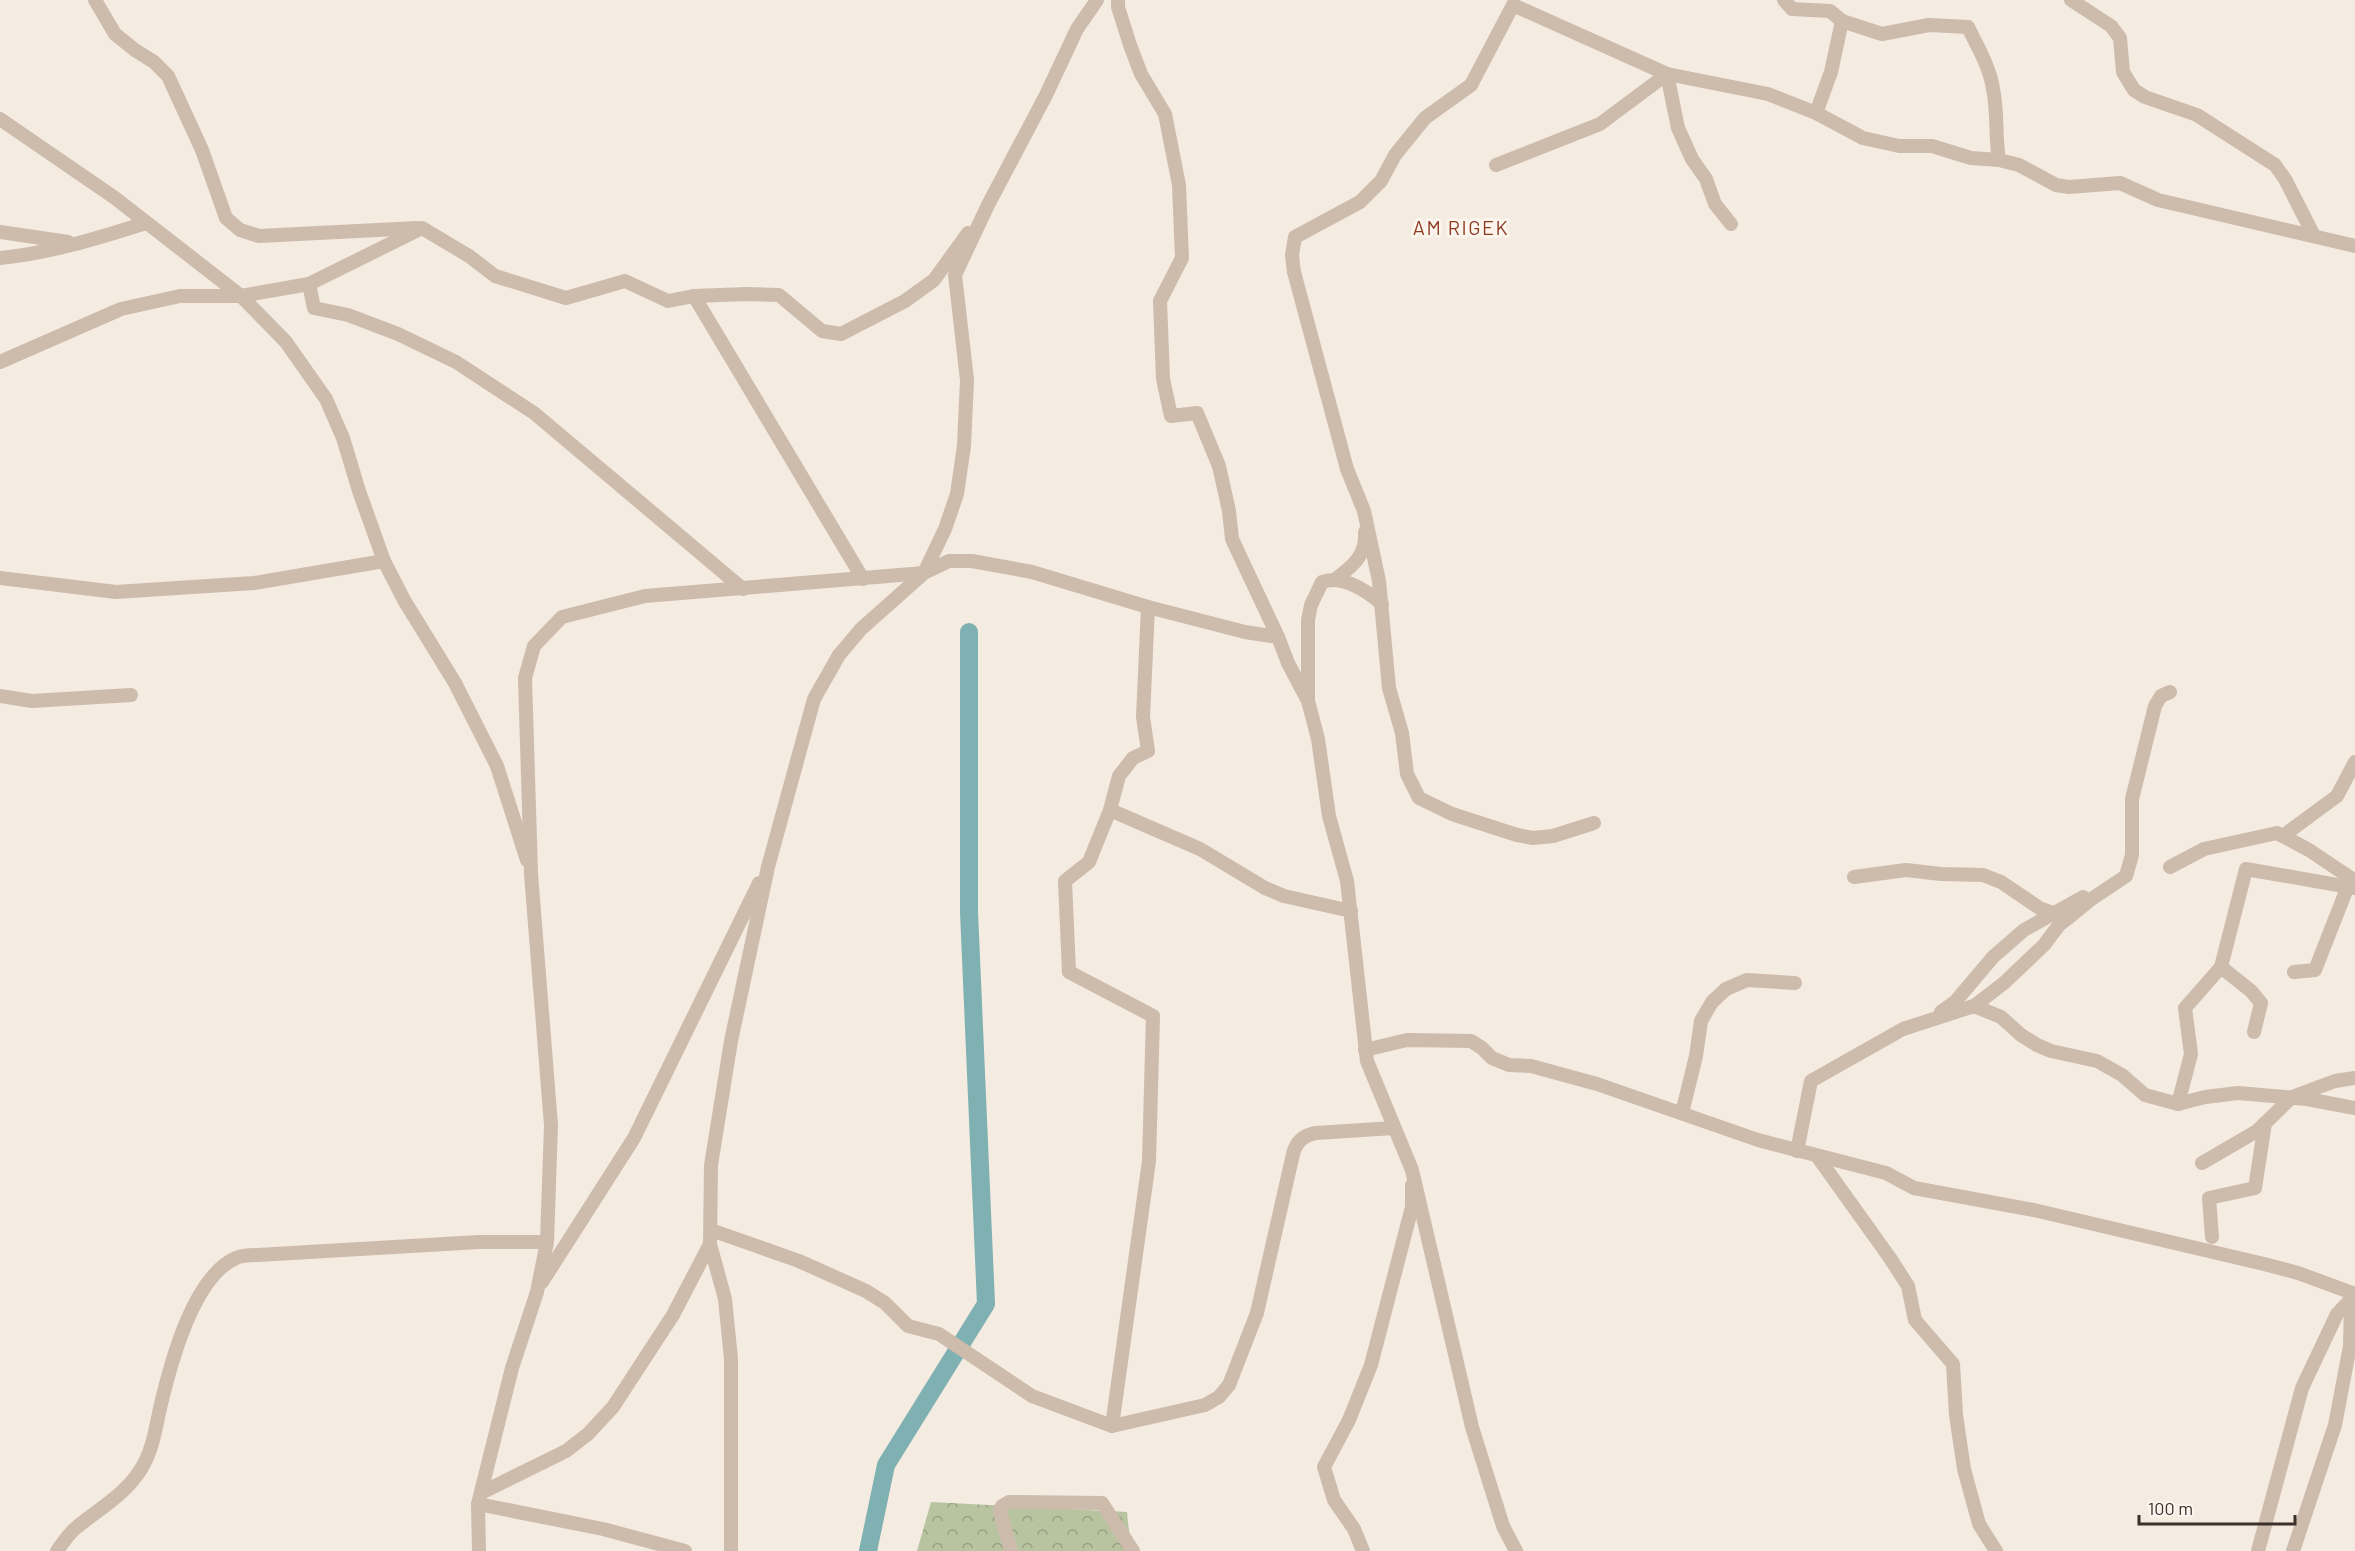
<svg xmlns="http://www.w3.org/2000/svg" width="2355" height="1551" viewBox="0 0 2355 1551" font-family="Barlow,sans-serif">
<style>
.forest{fill:url(#forest-crowns)}
.lines{fill:none;stroke-linecap:round;stroke-linejoin:round}
.river{stroke:#7fb0b2;stroke-width:18}
.minor{stroke:#cdbbac;stroke-width:14}
.labels{text-anchor:middle;stroke-width:6;stroke-linejoin:round;paint-order:stroke}
.neighbourhood-label{font-size:20px;letter-spacing:1.5px;fill:#8c3b22;stroke:#fbf5ee}
</style>
<defs>
<pattern id="forest-crowns" width="20" height="18" patternUnits="userSpaceOnUse" patternTransform="scale(1.5)"><rect width="20" height="18" fill="#b8c4a0"/><path d="M2 6a3 3 0 1 1 6 0M12 15a3 3 0 1 1 6 0" fill="none" stroke="#97a083"/></pattern>
</defs>
<rect width="100%" height="100%" fill="#f4ebe1"/>
<!-- forest -->
<path class="forest" d="M931 1502 1127 1512 1131 1551H917Z"/>
<g class="lines">
<!-- river -->
<path class="river" d="M868 1551 886 1465 986 1304 969 912V632"/>
<!-- minor -->
<g class="minor">
<path d="M95 0 115 34 135 50 154 62 168 76 202 150 226 218 240 230 259 236 417 228"/>
<path d="M1118 0V7L1130 45 1141 74 1165 114 1179 185 1182 258 1160 301 1163 379 1171 416 1197 413 1219 466 1229 511 1232 539 1278 637 1288 663 1308 701 1318 739 1329 816 1347 881 1367 1061 1412 1170 1472 1427 1503 1526 1516 1551"/>
<path d="M1784 0 1792 9 1830 11 1842 21 1831 72 1816 113"/>
<path d="M2071 0 2111 26 2120 38 2123 72 2134 90 2145 97 2197 115 2275 165 2285 179 2314 236"/>
<path d="M1842 21 1882 34 1929 25 1968 27C1977 46 1990 67 1993 89 1998 112 1995 137 1999 160"/>
<path d="M0 119 115 198 241 296 286 342 326 399 343 438 359 491 384 561 404 600 455 683 497 766 527 860"/>
<path d="M1496 165 1600 124 1667 74 1678 128 1692 159 1706 179 1715 204 1731 224"/>
<path d="M0 232 68 242"/>
<path d="M0 258C51 253 98 238 146 223"/>
<path d="M309 284 314 308 348 315 398 334 456 362 534 413 743 589"/>
<path d="M694 296 863 579"/>
<path d="M0 362 121 309 180 296H241L309 284 422 228 469 256 495 276 566 298 625 281 668 301 694 296 747 294 779 295 822 331 841 334 905 301 934 280 968 233"/>
<path d="M0 578 116 592 254 583 384 561"/>
<path d="M1337 578C1353 566 1367 554 1365 532"/>
<path d="M0 696 32 701 131 695"/>
<path d="M1308 699V620L1311 605 1322 582C1342 574 1367 591 1382 604"/>
<path d="M1110 810 1200 849 1265 888 1284 896 1351 911"/>
<path d="M1594 823 1553 836 1533 838 1517 835 1452 814 1419 798 1407 774 1402 733 1389 688 1379 581 1364 511 1347 469 1294 272 1292 255 1295 237 1360 202 1381 181 1395 155 1425 118 1471 85 1513 5 1667 74 1768 94 1816 113 1863 138 1899 146H1932L1971 158 1999 160 2019 165 2056 185 2069 187 2120 183 2158 200 2355 246"/>
<path d="M2283 836 2337 796 2355 762"/>
<path d="M2170 867 2204 849 2277 833 2309 850 2355 881"/>
<path d="M2068 918 2090 900 2126 876 2132 855V799L2155 706 2161 696 2170 692"/>
<path d="M2217 972 2221 967 2251 991 2261 1003 2254 1032"/>
<path d="M2294 972 2315 970 2348 886"/>
<path d="M1974 1006 2001 1017 2021 1035 2037 1045 2051 1051 2097 1061 2122 1075 2145 1095 2178 1104 2205 1097 2238 1093 2307 1099 2355 1108"/>
<path d="M1941 1012 1955 1002 1993 957 2024 930 2083 897"/>
<path d="M1365 1050 1407 1040 1471 1041 1482 1048 1492 1058 1509 1065 1531 1066 1597 1084 1758 1140 1886 1173 1914 1188 2034 1210 2264 1264 2298 1273 2355 1294"/>
<path d="M2178 1104 2191 1054 2185 1008 2221 967 2246 869 2355 888"/>
<path d="M1682 1113 1696 1056 1701 1021 1712 1002 1726 989 1747 980 1795 983"/>
<path d="M1797 1151 1811 1081 1903 1029 1974 1006 2004 983 2044 945 2059 925 2068 918 2041 909 2001 882 1983 875 1941 874 1906 870 1854 877"/>
<path d="M1817 1156 1890 1258 1908 1286 1915 1320 1953 1364 1956 1415 1964 1469 1979 1524 1996 1551"/>
<path d="M2202 1163 2257 1131 2292 1097 2335 1081 2355 1078"/>
<path d="M711 1230 799 1261 866 1291 885 1303 908 1326 939 1334 1032 1396 1112 1426 1205 1405 1219 1397 1229 1385 1257 1313 1293 1154C1296 1142 1303 1135 1316 1133L1394 1128"/>
<path d="M2212 1237 2209 1198 2255 1188 2265 1123"/>
<path d="M542 1282 634 1138 759 883"/>
<path d="M1112 1426 1149 1161 1153 1016 1069 972 1065 881 1089 862 1110 810 1119 776 1133 758 1148 751 1143 717 1148 607"/>
<path d="M481 1493 566 1451 588 1434 613 1407 673 1315 710 1244"/>
<path d="M478 1504 603 1529 685 1551"/>
<path d="M57 1551C63 1543 69 1533 77 1527 100 1508 125 1495 141 1469 153 1451 156 1425 161 1404 171 1362 193 1277 236 1258 242 1255 251 1255 258 1255L479 1242H547"/>
<path d="M479 1551 478 1504 512 1368 537 1292 547 1242 551 1125 531 874 525 678 534 646 562 617 645 596 924 573 949 561H972L1032 572 1148 607 1245 632 1278 637"/>
<path d="M731 1551V1359L725 1299 710 1244 711 1165 731 1041 768 867 814 699 839 655 861 629 924 573 945 529 957 494 964 446 967 380 955 275 988 205 1046 95 1077 29 1097 0"/>
<path d="M1011 1551 1000 1511 1002 1506 1009 1502 1102 1503 1133 1551"/>
<path d="M1363 1551 1354 1529 1334 1500 1324 1467 1349 1420 1371 1365 1412 1207V1185"/>
<path d="M2258 1551 2302 1388 2337 1314 2355 1295"/>
<path d="M2293 1551 2335 1425 2350 1346 2351 1300"/>
</g>
</g>
<g class="labels">
<!-- neighbourhood labels -->
<g class="neighbourhood-label">
<text x="1461" y="235">AM RIGEK</text>
</g>
</g>
<!-- scale -->
<path d="M2139 1515v9h156v-9" fill="none" stroke="#3b302b" stroke-width="3"/>
<text x="2148" y="1515" font-size="18" fill="#3b302b" stroke="#fbf5ee" stroke-width="4.5" paint-order="stroke">100 m</text>
</svg>
